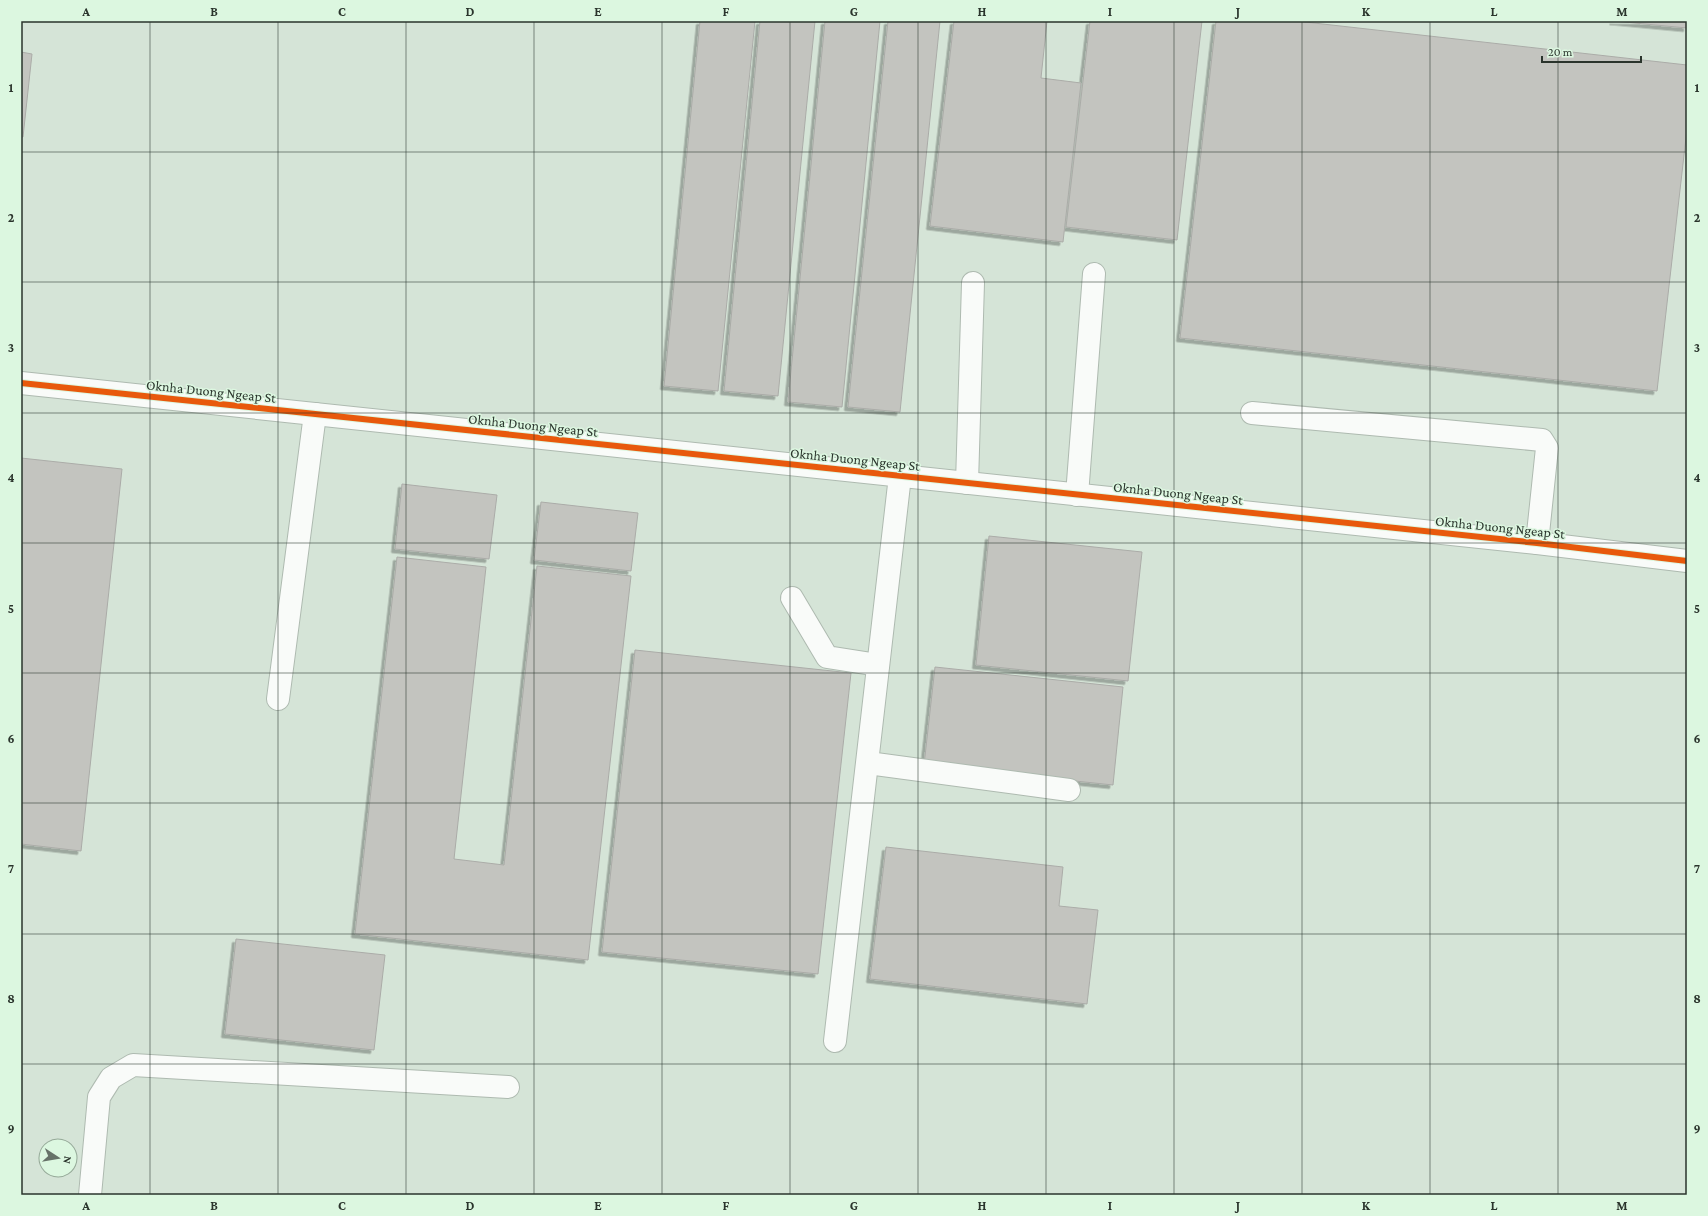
<svg xmlns="http://www.w3.org/2000/svg" width="1708" height="1216" viewBox="0 0 1708 1216" font-family="'Crimson Pro',serif">
<style>
.building{fill:#c3c4bf;stroke:#abaca8;filter:url(#shadow)}
.lines{fill:none;stroke-linecap:round;stroke-linejoin:round}
.minor-casing{stroke:#aebab0;stroke-width:24}
.minor{stroke:#f9fbf9;stroke-width:22}
.cycleway-casing{stroke:#dcf7e0;stroke-width:8}
.cycleway{stroke:#e8590c;stroke-width:6}
.grid{fill:none;stroke:#2a342c;stroke-width:1;stroke-opacity:0.55}
.labels{text-anchor:middle;stroke-width:3;stroke-linejoin:round;paint-order:stroke}
.street-label{font-size:14px;fill:#2a342c;stroke:#dcf7e0}
.neatline{fill:none;stroke:#2a342c;stroke-width:1.5}
.grid-label{font-size:13px;text-anchor:middle;font-weight:bold;fill:#2a342c}
</style>
<defs>
<filter id="shadow"><feDropShadow dx="-3.5" dy="3.5" stdDeviation="0" flood-color="#0004"/></filter>
</defs>
<rect width="100%" height="100%" fill="#d5e4d7"/>
<!-- building -->
<g class="building">
<path d="M700 21H755L718 391 664 386Z"/>
<path d="M760 21H815L778 396 724 391Z"/>
<path d="M825 21H880L842 407 788 402Z"/>
<path d="M888 21H940L900 412 848 407Z"/>
<path d="M954 21H1047L1041 78 1081 83 1063 242 930 226Z"/>
<path d="M1090 21H1202L1177 240 1066 227Z"/>
<path d="M1216 21H1296L1687 65V129L1657 391 1180 338Z"/>
<path d="M1613 21H1687V28Z"/>
<path d="M21 52 32 54 23 137H21Z"/>
<path d="M21 458 122 469 81 851 21 844Z"/>
<path d="M402 484 497 495 489 559 395 549Z"/>
<path d="M541 502 638 513 631 571 534 560Z"/>
<path d="M989 536 1142 552 1128 681 976 665Z"/>
<path d="M397 557 486 567 454 859 504 865 537 566 631 576 588 960 355 934Z"/>
<path d="M635 650 851 673 818 974 602 952Z"/>
<path d="M935 667 1123 687 1113 785 924 765Z"/>
<path d="M886 847 1063 867 1059 906 1098 910 1087 1004 870 979Z"/>
<path d="M236 939 385 955 374 1050 225 1034Z"/>
</g>
<g class="lines">
<defs>
<g id="minor">
<path d="M21 383 1537 543 1687 561"/>
<path d="M1252 413 1542 440 1547 448 1537 543"/>
<path d="M967 483 973 283"/>
<path d="M1077 495 1094 274"/>
<path d="M792 598 827 657 878 665"/>
<path d="M278 699 315 414"/>
<path d="M868 763 1069 790"/>
<path d="M835 1041 900 476"/>
<path d="M90 1195 99 1097 111 1078 133 1065 508 1087"/>
</g>
</defs>
<!-- minor casing -->
<use href="#minor" class="minor-casing"/>
<!-- minor -->
<use href="#minor" class="minor"/>
<defs>
<path id="cycleway" d="M21 383 1537 543 1687 561"/>
</defs>
<!-- cycleway casing -->
<use href="#cycleway" class="cycleway-casing"/>
<!-- cycleway -->
<use href="#cycleway" class="cycleway"/>
</g>
<!-- grid -->
<path class="grid" d="M150 21V1195M278 21V1195M406 21V1195M534 21V1195M662 21V1195M790 21V1195M918 21V1195M1046 21V1195M1174 21V1195M1302 21V1195M1430 21V1195M1558 21V1195M21 152H1687M21 282H1687M21 413H1687M21 543H1687M21 673H1687M21 803H1687M21 934H1687M21 1064H1687"/>
<g class="labels">
<!-- street labels -->
<g class="street-label">
<text transform="translate(211 391) rotate(6)" y="5">Oknha Duong Ngeap St</text>
<text transform="translate(533 425) rotate(6)" y="5">Oknha Duong Ngeap St</text>
<text transform="translate(855 459) rotate(6)" y="5">Oknha Duong Ngeap St</text>
<text transform="translate(1178 493) rotate(6)" y="5">Oknha Duong Ngeap St</text>
<text transform="translate(1500 527) rotate(6)" y="5">Oknha Duong Ngeap St</text>
</g>
</g>
<!-- border -->
<rect width="1708" height="1216" fill="none" stroke="#dcf7e0" stroke-width="44"/>
<!-- north arrow -->
<g transform="translate(58 1158) rotate(102)"><circle r="19" fill="#dcf7e0" stroke="#95a998"/>
<path d="M0-3L7 15L0 10L-7 15Z" fill="#667268"/>
<text y="-6" font-size="11" font-weight="bold" text-anchor="middle" fill="#2a342c">N</text>
</g>
<!-- scale -->
<path d="M1542 56v6h99v-6" fill="none" stroke="#2a342c" stroke-width="2"/>
<text x="1548" y="56" font-size="12" fill="#2a342c" stroke="#dcf7e0" stroke-width="3" paint-order="stroke">20 m</text>
<rect x="22" y="22" width="1664" height="1172" class="neatline"/>
<g class="grid-label">
<text x="86" y="16">A</text>
<text x="214" y="16">B</text>
<text x="342" y="16">C</text>
<text x="470" y="16">D</text>
<text x="598" y="16">E</text>
<text x="726" y="16">F</text>
<text x="854" y="16">G</text>
<text x="982" y="16">H</text>
<text x="1110" y="16">I</text>
<text x="1238" y="16">J</text>
<text x="1366" y="16">K</text>
<text x="1494" y="16">L</text>
<text x="1622" y="16">M</text>
<text x="11" y="92">1</text>
<text x="1697" y="92">1</text>
<text x="11" y="222">2</text>
<text x="1697" y="222">2</text>
<text x="11" y="352">3</text>
<text x="1697" y="352">3</text>
<text x="11" y="482">4</text>
<text x="1697" y="482">4</text>
<text x="11" y="613">5</text>
<text x="1697" y="613">5</text>
<text x="11" y="743">6</text>
<text x="1697" y="743">6</text>
<text x="11" y="873">7</text>
<text x="1697" y="873">7</text>
<text x="11" y="1003">8</text>
<text x="1697" y="1003">8</text>
<text x="11" y="1133">9</text>
<text x="1697" y="1133">9</text>
<text x="86" y="1210">A</text>
<text x="214" y="1210">B</text>
<text x="342" y="1210">C</text>
<text x="470" y="1210">D</text>
<text x="598" y="1210">E</text>
<text x="726" y="1210">F</text>
<text x="854" y="1210">G</text>
<text x="982" y="1210">H</text>
<text x="1110" y="1210">I</text>
<text x="1238" y="1210">J</text>
<text x="1366" y="1210">K</text>
<text x="1494" y="1210">L</text>
<text x="1622" y="1210">M</text>
</g>
</svg>
